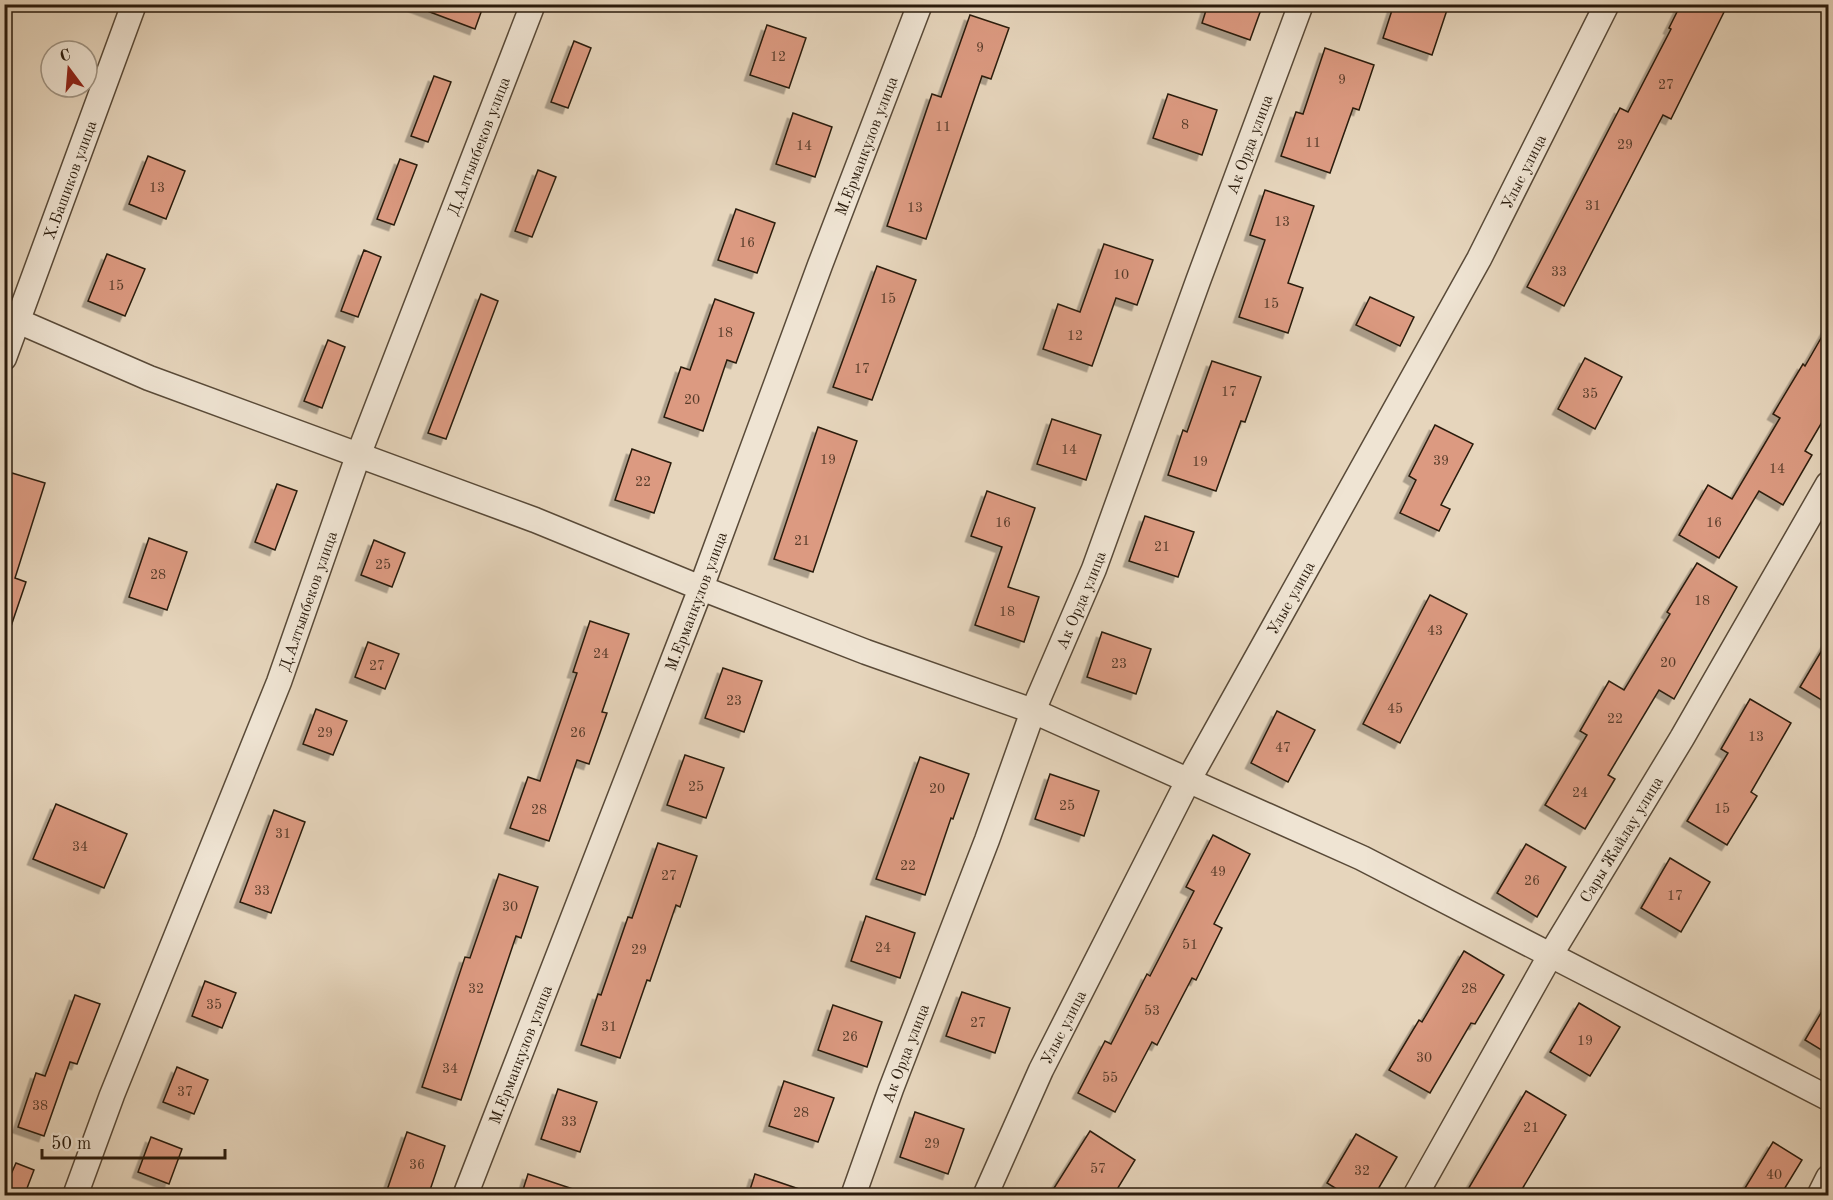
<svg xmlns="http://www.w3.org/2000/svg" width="1833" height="1200" viewBox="0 0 1833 1200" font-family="'Old Standard TT',serif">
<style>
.building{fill:#dc9a81;stroke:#2a1b0c;stroke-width:1.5;filter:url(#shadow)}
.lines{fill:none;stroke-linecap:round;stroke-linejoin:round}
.minor-casing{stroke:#594a38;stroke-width:27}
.minor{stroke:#efe4d3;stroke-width:24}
.labels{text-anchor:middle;stroke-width:4.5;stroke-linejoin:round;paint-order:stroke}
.number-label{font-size:14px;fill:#563b29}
.street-label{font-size:16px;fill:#2a1b0c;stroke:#efe4d3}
</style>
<defs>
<filter id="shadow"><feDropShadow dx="-5.5" dy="5.5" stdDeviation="0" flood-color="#0004"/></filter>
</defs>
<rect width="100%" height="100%" fill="#e6d5bc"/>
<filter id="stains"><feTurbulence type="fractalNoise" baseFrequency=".00333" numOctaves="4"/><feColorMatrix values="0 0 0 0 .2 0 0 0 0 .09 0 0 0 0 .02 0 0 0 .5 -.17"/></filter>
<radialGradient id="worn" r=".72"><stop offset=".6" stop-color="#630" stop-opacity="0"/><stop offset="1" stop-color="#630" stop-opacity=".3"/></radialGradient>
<!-- building -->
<g class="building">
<path d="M415 4H484L475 29 414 6Z"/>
<path d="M1208 4H1263L1250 40 1202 23Z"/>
<path d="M1394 4H1431L1447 10 1432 55 1383 38Z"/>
<path d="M1681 4H1728L1671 119 1663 115 1564 306 1527 287 1620 108 1628 112 1671 29 1669 28Z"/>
<path d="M970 15 1009 28 991 79 982 76 926 239 887 226 932 94 941 97Z"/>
<path d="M767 25 806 38 789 88 750 75Z"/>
<path d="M574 41 591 48 568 108 551 102Z"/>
<path d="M1325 48 1374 65 1359 110 1353 108 1330 173 1281 156 1296 112 1303 114Z"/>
<path d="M434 76 451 82 428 142 411 136Z"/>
<path d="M1168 94 1217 110 1202 155 1153 138Z"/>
<path d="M793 113 832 127 815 177 776 164Z"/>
<path d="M148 156 185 171 166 219 129 204Z"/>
<path d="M400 159 417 165 394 225 377 219Z"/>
<path d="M538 170 556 177 532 237 515 231Z"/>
<path d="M1265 190 1314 206 1288 283 1303 288 1288 333 1239 317 1265 240 1250 235Z"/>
<path d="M736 209 775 223 757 273 718 260Z"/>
<path d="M1104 244 1153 260 1137 305 1116 298 1092 366 1043 349 1058 304 1080 312Z"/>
<path d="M364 250 381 257 358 317 341 311Z"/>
<path d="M107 254 145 269 125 316 88 301Z"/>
<path d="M877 266 916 280 872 400 833 387Z"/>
<path d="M481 294 498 301 446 439 428 433Z"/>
<path d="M1370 297 1414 317 1400 346 1356 325Z"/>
<path d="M715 299 754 313 736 363 727 360 703 431 664 417 681 367 690 370Z"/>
<path d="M1828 326V412L1805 451 1812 455 1783 505 1759 491 1719 558 1679 535 1708 485 1732 499 1780 418 1773 414 1803 364 1805 366Z"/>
<path d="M328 340 345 347 322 408 304 401Z"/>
<path d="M1585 358 1622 377 1595 429 1558 409Z"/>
<path d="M1212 361 1261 377 1245 422 1241 421 1216 491 1168 475 1183 430 1187 432Z"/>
<path d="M1052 419 1101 435 1086 480 1037 464Z"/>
<path d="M1435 425 1473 444 1441 505 1450 509 1439 531 1400 513 1416 480 1409 476Z"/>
<path d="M818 427 857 441 813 572 774 559Z"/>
<path d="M632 449 671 463 654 513 615 500Z"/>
<path d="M12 473 45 483 15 578 26 582 8 635 4 634V495Z"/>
<path d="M277 484 297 491 275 550 255 542Z"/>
<path d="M987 491 1035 508 1008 587 1039 597 1024 642 975 625 1002 547 971 536Z"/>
<path d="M1145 516 1194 532 1178 577 1129 561Z"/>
<path d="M149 538 187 552 167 610 129 597Z"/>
<path d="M374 540 405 553 392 587 361 575Z"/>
<path d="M1697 563 1737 587 1674 699 1659 690 1608 775 1615 779 1585 829 1545 805 1587 735 1580 731 1609 681 1624 690 1670 614 1667 612Z"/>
<path d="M1430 595 1467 614 1400 743 1363 724Z"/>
<path d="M590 621 629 634 602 712 607 713 589 764 577 760 549 841 510 828 528 777 540 781 577 673 573 672Z"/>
<path d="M1102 632 1151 649 1136 694 1087 677Z"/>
<path d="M1828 640V704L1800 687Z"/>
<path d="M368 642 399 654 385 689 355 677Z"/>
<path d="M723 668 762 681 744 732 705 718Z"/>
<path d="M1750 699 1791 723 1751 792 1757 796 1727 845 1687 821 1728 753 1721 749Z"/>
<path d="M316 709 347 721 333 755 303 744Z"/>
<path d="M1277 711 1315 730 1288 782 1251 763Z"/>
<path d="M685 755 724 768 706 818 667 805Z"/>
<path d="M920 757 969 774 953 819 951 818 925 895 876 879Z"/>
<path d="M1050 774 1099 791 1084 836 1035 819Z"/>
<path d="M56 804 127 834 104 888 33 859Z"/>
<path d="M274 810 305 822 271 913 240 902Z"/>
<path d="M1213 835 1250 854 1214 924 1222 928 1196 980 1192 978 1157 1045 1152 1042 1115 1112 1078 1093 1105 1041 1111 1044 1147 974 1150 976 1194 891 1186 887Z"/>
<path d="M658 843 697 856 680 907 676 905 650 981 647 980 620 1058 581 1045 598 994 601 995 628 917 632 918Z"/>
<path d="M1526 844 1566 867 1537 917 1497 893Z"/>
<path d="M1670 858 1710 882 1681 932 1641 908Z"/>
<path d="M499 874 538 887 521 938 516 936 461 1100 422 1087 465 957 470 958Z"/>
<path d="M866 916 915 933 900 978 851 961Z"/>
<path d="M1464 951 1504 975 1475 1024 1471 1023 1430 1093 1389 1070 1419 1020 1422 1022Z"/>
<path d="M205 981 236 993 222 1028 192 1016Z"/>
<path d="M962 992 1010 1008 995 1053 946 1036Z"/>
<path d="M75 995 100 1004 77 1064 70 1062 44 1136 18 1127 36 1073 45 1076Z"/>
<path d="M1828 1001V1054L1805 1040Z"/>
<path d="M1579 1003 1620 1027 1590 1076 1550 1052Z"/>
<path d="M833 1005 882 1022 867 1067 818 1050Z"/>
<path d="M177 1067 208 1080 194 1114 163 1102Z"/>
<path d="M784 1081 834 1098 818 1142 769 1126Z"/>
<path d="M558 1089 597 1102 580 1152 541 1139Z"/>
<path d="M1526 1091 1566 1115 1518 1196H1464Z"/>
<path d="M915 1112 964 1129 948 1174 900 1157Z"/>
<path d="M1090 1131 1135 1160 1113 1196H1049Z"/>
<path d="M407 1132 445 1146 428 1196H385Z"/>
<path d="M1356 1134 1397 1157 1374 1196H1348L1327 1183Z"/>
<path d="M151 1137 182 1149 169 1184 138 1172Z"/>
<path d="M1773 1142 1802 1160 1780 1196H1757L1745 1188Z"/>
<path d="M16 1163 34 1170 24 1196H4V1190Z"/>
<path d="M528 1174 582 1192 581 1196H521Z"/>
<path d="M755 1174 808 1192 807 1196H748Z"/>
</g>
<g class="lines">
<defs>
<g id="minor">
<path d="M4 315 149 378 535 520 701 588 866 652 1033 711 1362 858 1828 1098"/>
<path id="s1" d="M4 358 134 4"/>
<path id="s2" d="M75 1196 112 1095 279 682 358 456 533 4"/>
<path id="s3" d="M465 1196 701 588 820 265 920 4"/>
<path id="s4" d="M853 1196 891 1089 987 840 1033 711 1094 569 1198 281 1301 4"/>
<path id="s5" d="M985 1196 1041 1070 1188 781 1479 259 1607 4"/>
<path id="s6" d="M1415 1196 1551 954 1682 738 1828 484"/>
<path d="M1819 1196 1828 1178"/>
</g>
</defs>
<!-- minor casing -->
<use href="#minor" class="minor-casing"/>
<!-- minor -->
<use href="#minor" class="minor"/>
</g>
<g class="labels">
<!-- number labels -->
<g class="number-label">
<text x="980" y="52">9</text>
<text x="778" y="61">12</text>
<text x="1342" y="84">9</text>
<text x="1666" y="89">27</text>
<text x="1185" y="129">8</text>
<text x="943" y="131">11</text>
<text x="1313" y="147">11</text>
<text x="1625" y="149">29</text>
<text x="804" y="150">14</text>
<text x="157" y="192">13</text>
<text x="1593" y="210">31</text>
<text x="915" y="212">13</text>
<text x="1282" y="226">13</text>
<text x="747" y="247">16</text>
<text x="1559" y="276">33</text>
<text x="1121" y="279">10</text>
<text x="116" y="290">15</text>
<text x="888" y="303">15</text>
<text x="1271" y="308">15</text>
<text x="725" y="337">18</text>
<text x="1075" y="340">12</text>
<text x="862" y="373">17</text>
<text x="1229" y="396">17</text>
<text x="1590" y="398">35</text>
<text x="692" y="404">20</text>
<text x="1069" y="454">14</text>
<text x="828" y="464">19</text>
<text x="1441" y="465">39</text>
<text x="1200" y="466">19</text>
<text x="1777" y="473">14</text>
<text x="643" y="486">22</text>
<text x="1003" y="527">16</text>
<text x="1714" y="527">16</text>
<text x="802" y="545">21</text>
<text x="1162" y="551">21</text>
<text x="383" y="569">25</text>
<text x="158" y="579">28</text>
<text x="1702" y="605">18</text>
<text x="1007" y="616">18</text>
<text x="1435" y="635">43</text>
<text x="601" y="658">24</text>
<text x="1668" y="667">20</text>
<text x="1119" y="668">23</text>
<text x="377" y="670">27</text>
<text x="734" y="705">23</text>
<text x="1395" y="713">45</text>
<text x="1615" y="723">22</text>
<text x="325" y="737">29</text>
<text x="578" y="737">26</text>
<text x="1756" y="741">13</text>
<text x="1283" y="752">47</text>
<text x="696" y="791">25</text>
<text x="937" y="793">20</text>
<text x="1580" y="797">24</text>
<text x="1067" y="810">25</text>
<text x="1722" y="813">15</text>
<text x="539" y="814">28</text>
<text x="283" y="838">31</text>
<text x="80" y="851">34</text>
<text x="908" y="870">22</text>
<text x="1218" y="876">49</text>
<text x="669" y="880">27</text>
<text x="1532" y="885">26</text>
<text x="262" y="895">33</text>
<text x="1675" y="900">17</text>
<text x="510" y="911">30</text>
<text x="1190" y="949">51</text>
<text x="883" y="952">24</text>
<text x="639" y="954">29</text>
<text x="476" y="993">32</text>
<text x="1469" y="993">28</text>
<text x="214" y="1009">35</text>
<text x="1152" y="1015">53</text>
<text x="978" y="1027">27</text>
<text x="609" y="1031">31</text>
<text x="850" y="1041">26</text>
<text x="1585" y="1045">19</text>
<text x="1424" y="1062">30</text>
<text x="450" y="1073">34</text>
<text x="1110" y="1082">55</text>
<text x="185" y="1096">37</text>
<text x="40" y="1110">38</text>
<text x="801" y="1117">28</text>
<text x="569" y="1126">33</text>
<text x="1531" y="1132">21</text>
<text x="932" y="1148">29</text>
<text x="417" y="1169">36</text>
<text x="1098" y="1173">57</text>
<text x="1362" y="1175">32</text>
<text x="1774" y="1179">40</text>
</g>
<!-- street labels -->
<g class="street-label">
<text dy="6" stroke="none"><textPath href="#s4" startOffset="1124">Ак Орда улица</textPath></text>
<text dy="6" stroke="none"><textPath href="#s3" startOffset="1124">М.Ерманкулов улица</textPath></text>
<text dy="6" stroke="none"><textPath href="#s2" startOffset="1125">Д.Алтынбеков улица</textPath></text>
<text dy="6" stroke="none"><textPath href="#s5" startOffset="1158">Улыс улица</textPath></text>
<text dy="6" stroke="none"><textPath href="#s1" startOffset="190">Х.Башиков улица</textPath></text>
<text dy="6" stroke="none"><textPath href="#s5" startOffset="672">Улыс улица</textPath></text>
<text dy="6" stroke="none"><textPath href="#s2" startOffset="639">Д.Алтынбеков улица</textPath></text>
<text dy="6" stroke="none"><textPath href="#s3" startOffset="638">М.Ерманкулов улица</textPath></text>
<text dy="6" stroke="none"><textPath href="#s4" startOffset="638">Ак Орда улица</textPath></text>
<text dy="6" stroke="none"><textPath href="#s6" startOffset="412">Сары Жайлау улица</textPath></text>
<text dy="6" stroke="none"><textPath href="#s5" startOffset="186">Улыс улица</textPath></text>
<text dy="6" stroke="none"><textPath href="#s3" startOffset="152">М.Ерманкулов улица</textPath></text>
<text dy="6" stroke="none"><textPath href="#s4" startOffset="152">Ак Орда улица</textPath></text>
</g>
</g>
<!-- margin -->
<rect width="1833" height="1200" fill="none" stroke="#e6d5bc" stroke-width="24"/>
<rect x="6" y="6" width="1821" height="1188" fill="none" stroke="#2a1b0c" stroke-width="3"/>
<rect x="12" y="12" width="1809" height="1176" fill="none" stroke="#2a1b0c" stroke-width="1.5"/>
<!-- north arrow -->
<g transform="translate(69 69) rotate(344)"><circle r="28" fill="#efe4d3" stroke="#a09483" stroke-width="1.5"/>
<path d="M0-4.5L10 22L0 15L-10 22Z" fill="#8f2418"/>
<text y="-9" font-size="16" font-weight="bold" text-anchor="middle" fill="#2a1b0c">С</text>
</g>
<!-- scale -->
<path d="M42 1149v9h183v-9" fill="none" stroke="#2a1b0c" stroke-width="3"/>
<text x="51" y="1149" font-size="18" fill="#2a1b0c" stroke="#efe4d3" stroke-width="4.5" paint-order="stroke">50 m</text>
<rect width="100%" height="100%" filter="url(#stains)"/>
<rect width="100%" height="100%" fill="url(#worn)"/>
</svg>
